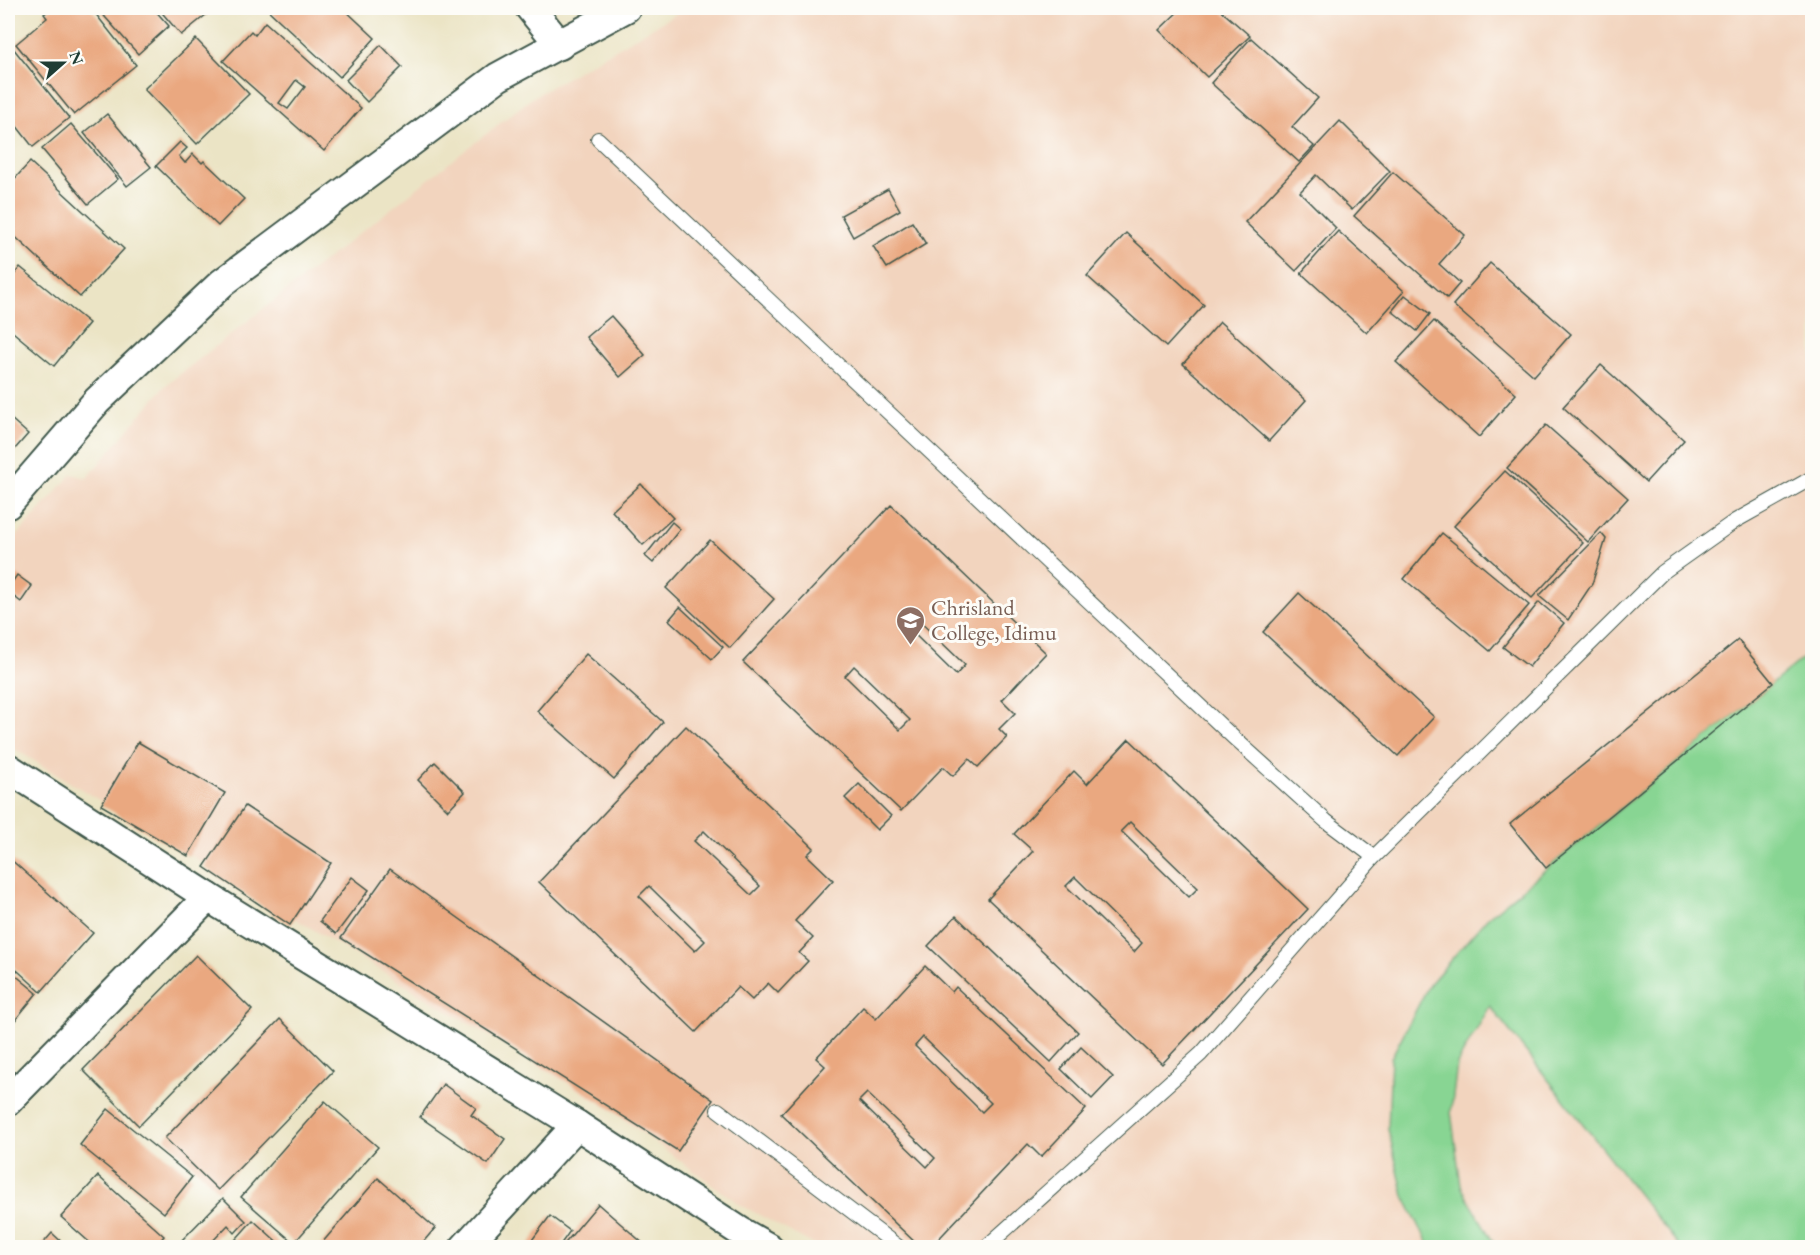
<svg xmlns="http://www.w3.org/2000/svg" width="1820" height="1255" viewBox="0 0 1820 1255" font-family="'EB Garamond',serif">
<style>
.built{fill:#f2d4be}
.green{fill:#88d593;stroke:#548964;stroke-width:1.5}
.building{fill:#eaa880;fill-rule:evenodd}
.lines{fill:none;stroke-linecap:round;stroke-linejoin:round}
.lane-casing{stroke:#3e564a;stroke-width:16}
.street-casing{stroke:#3e564a;stroke-width:32}
.lane{stroke:#fff;stroke-width:14}
.street{stroke:#fff;stroke-width:28}
.labels{text-anchor:middle;stroke-width:6;stroke-linejoin:round;paint-order:stroke}
.education-label{font-size:22px;fill:#785e54;stroke:#fdfcf7;text-anchor:start}
</style>
<rect width="100%" height="100%" fill="#fdfcf7"/>
<filter id="ink" filterUnits="userSpaceOnUse"><feTurbulence type="fractalNoise" baseFrequency=".0167" numOctaves="2"/><feDisplacementMap in="SourceGraphic" scale="12" xChannelSelector="R" yChannelSelector="G"/><feConvolveMatrix kernelMatrix="1 2 1 2 8 2 1 2 1" color-interpolation-filters="sRGB"/></filter>
<filter id="wash" filterUnits="userSpaceOnUse"><feTurbulence type="fractalNoise" baseFrequency=".008" numOctaves="4" result="noise"/><feDisplacementMap in="SourceGraphic" scale="24" xChannelSelector="R" yChannelSelector="G"/><feGaussianBlur stdDeviation="1.35" result="paint"/><feColorMatrix in="noise" values="0 0 0 0 0 0 0 0 0 0 0 0 0 0 0 0 0 1.4 0 .05"/><feComposite in="paint" operator="in"/></filter>
<g filter="url(#wash)">
<rect width="100%" height="100%" fill="#ebe4c5"/>
<!-- built -->
<path class="built" d="M686 8H1812V1247H818L739 1204 607 1107 8 745V546L72 474 87 478 165 386 532 98Z"/>
<!-- green -->
<path class="green" d="M1812 651V1247H1680L1490 1006 1457 1064 1451 1112 1461 1186 1496 1247H1430L1404 1196 1388 1129 1391 1058 1429 985 1487 918Z"/>
<g id="blocks">
<!-- building -->
<g class="building">
<path d="M52 8H91L136 65 74 115 16 44 47 18 44 14Z"/>
<path d="M97 8H153L169 26 138 54Z"/>
<path d="M158 8H210L212 10 181 35Z"/>
<path d="M266 8H343L375 38 340 77Z"/>
<path d="M1182 8H1218L1250 36 1207 77 1159 30Z"/>
<path d="M265 22 361 108 324 151 223 61 251 31 255 35ZM296 80 305 87 288 109 279 103Z"/>
<path d="M1251 38 1318 98 1292 127 1314 146 1299 162 1211 83Z"/>
<path d="M196 39 249 94 197 144 144 89Z"/>
<path d="M381 45 402 67 367 102 346 80Z"/>
<path d="M13 48 69 118 33 147 8 115V52Z"/>
<path d="M107 114 151 167 127 186 84 133Z"/>
<path d="M1340 121 1390 171 1352 210 1316 175 1300 192 1336 228 1296 271 1245 222Z"/>
<path d="M71 124 118 179 88 204 42 149Z"/>
<path d="M180 142 187 148 179 156 185 163 193 154 202 163 204 161 244 199 218 226 156 166Z"/>
<path d="M30 162 124 249 80 297 8 230V186Z"/>
<path d="M1393 172 1465 235 1439 264 1460 283 1447 298 1354 216Z"/>
<path d="M888 189 900 210 853 237 841 215Z"/>
<path d="M912 222 926 244 887 268 873 246Z"/>
<path d="M1338 231 1404 291 1367 333 1301 273Z"/>
<path d="M1126 233 1204 305 1166 347 1087 276Z"/>
<path d="M1490 263 1571 334 1534 376 1453 305Z"/>
<path d="M20 267 89 323 54 366 8 328V283Z"/>
<path d="M1405 295 1430 314 1417 331 1392 311Z"/>
<path d="M611 316 645 355 620 377 586 337Z"/>
<path d="M1434 321 1516 394 1479 437 1396 362Z"/>
<path d="M1220 322 1306 400 1269 441 1183 364Z"/>
<path d="M1601 365 1684 440 1646 482 1563 407Z"/>
<path d="M10 418 28 434 8 457V422Z"/>
<path d="M1546 425 1628 498 1588 542 1507 468Z"/>
<path d="M1505 471 1583 543 1532 598 1454 526Z"/>
<path d="M641 484 673 518 643 545 612 511Z"/>
<path d="M891 505 1046 653 1002 700 1015 713 999 729 1007 737 978 767 969 759 953 776 943 767 901 811 743 662ZM909 611 965 665 956 675 900 620ZM854 666 910 720 900 730 845 676Z"/>
<path d="M672 522 680 529 653 563 645 556Z"/>
<path d="M1442 533 1529 605 1490 651 1404 579Z"/>
<path d="M1601 533 1606 539 1592 584 1568 620 1539 596Z"/>
<path d="M710 540 774 599 730 648 666 588Z"/>
<path d="M17 575 32 586 21 602 8 592V588Z"/>
<path d="M1299 593 1434 717 1398 756 1263 632Z"/>
<path d="M1539 602 1564 623 1529 667 1503 647Z"/>
<path d="M680 607 723 647 712 659 669 620Z"/>
<path d="M1738 640 1773 683 1546 868 1510 824Z"/>
<path d="M586 654 663 722 614 779 537 711Z"/>
<path d="M686 726 814 848 807 855 833 880 795 921 813 938 799 953 808 961 778 993 768 983 752 1000 738 987 696 1032 539 882ZM704 831 760 886 751 895 694 841ZM649 886 705 941 695 951 639 896Z"/>
<path d="M1129 739 1308 909 1162 1064 988 899 1033 851 1014 834 1074 771 1087 784ZM1130 822 1198 888 1189 897 1121 831ZM1075 877 1142 943 1134 952 1066 886Z"/>
<path d="M138 742 225 793 188 856 101 805Z"/>
<path d="M435 762 465 792 448 810 418 780Z"/>
<path d="M859 784 891 816 877 830 845 798Z"/>
<path d="M245 806 331 863 290 925 204 867Z"/>
<path d="M8 857 93 933 41 992 8 962Z"/>
<path d="M390 869 713 1100 678 1151 341 938Z"/>
<path d="M352 877 369 890 336 934 320 921Z"/>
<path d="M956 916 1078 1032 1051 1062 928 946Z"/>
<path d="M196 955 252 1010 139 1126 83 1070Z"/>
<path d="M925 966 952 992 956 987 1086 1109 1041 1157 1028 1144 930 1248H921L781 1114 825 1066 816 1058 863 1007 876 1019ZM923 1037 991 1103 982 1112 915 1046ZM867 1093 935 1158 927 1167 859 1101Z"/>
<path d="M8 969 37 993 8 1029Z"/>
<path d="M280 1019 333 1071 218 1190 165 1138Z"/>
<path d="M1081 1047 1113 1077 1092 1099 1061 1069Z"/>
<path d="M443 1084 476 1108 471 1115 505 1139 488 1164 420 1117Z"/>
<path d="M325 1101 378 1147 294 1243 241 1197Z"/>
<path d="M108 1109 192 1177 164 1213 80 1145Z"/>
<path d="M98 1176 164 1236 154 1248H96L61 1217Z"/>
<path d="M378 1178 435 1228 418 1248H325L321 1244Z"/>
<path d="M223 1198 246 1221 235 1233 228 1225 206 1248H188L181 1241Z"/>
<path d="M598 1204 645 1245 642 1248H561Z"/>
<path d="M550 1216 570 1231 558 1248H526Z"/>
<path d="M253 1220 284 1248H228Z"/>
<path d="M52 1233 68 1248H39Z"/>
</g>
</g>
</g>
<g filter="url(#ink)">
<use href="#blocks" fill-opacity="0" stroke="#3e564a" stroke-width="1.5"/>
<g class="lines">
<defs>
<g id="lane">
<path d="M598 139 1234 738 1326 821 1374 857"/>
<path d="M718 1110 900 1248"/>
<path d="M985 1248 1201 1054 1374 857 1663 572 1735 521 1812 478"/>
</g>
<g id="street">
<path d="M530 8 560 45"/>
<path d="M8 504 97 401 222 283 498 77 626 8"/>
<path d="M8 768 208 897 577 1125 741 1232 769 1248"/>
<path d="M8 1101 208 897"/>
<path d="M464 1248 577 1125"/>
</g>
</defs>
<!-- lane casing -->
<use href="#lane" class="lane-casing"/>
<!-- street casing -->
<use href="#street" class="street-casing"/>
<!-- lane -->
<use href="#lane" class="lane"/>
<!-- street -->
<use href="#street" class="street"/>
</g>
</g>
<!-- icons -->
<defs>
<symbol id="school-pin" viewBox="-11 -11 22 30"><path d="M0 17L-7.5 6A9.5 9.5 0 1 1 7.5 6Z" fill="#8d6e63" stroke="#fdfcf7"/><path d="M0-5L7-2L0 1L-7-2ZM-4 1L0 2.5L4 1V4Q0 6-4 4Z" fill="#fff"/></symbol>
</defs>
<g fill-rule="evenodd">
<use href="#school-pin" x="894" y="604" width="33" height="45"/>
</g>
<g class="labels">
<!-- education labels -->
<g class="education-label">
<text x="931" y="615">Chrisland<tspan x="931" dy="25">College, Idimu</tspan></text>
</g>
</g>
<!-- margin -->
<rect width="1820" height="1255" fill="none" stroke="#fdfcf7" stroke-width="30"/>
<!-- north arrow -->
<g transform="translate(63 63) rotate(69)" stroke="#fdfcf7" stroke-width="4.5" paint-order="stroke">
<path d="M0-4.5L10 22L0 15L-10 22Z" fill="#1f3d34"/>
<text y="-9" font-size="16" font-weight="bold" text-anchor="middle" fill="#1f3d34">N</text>
</g>
</svg>
